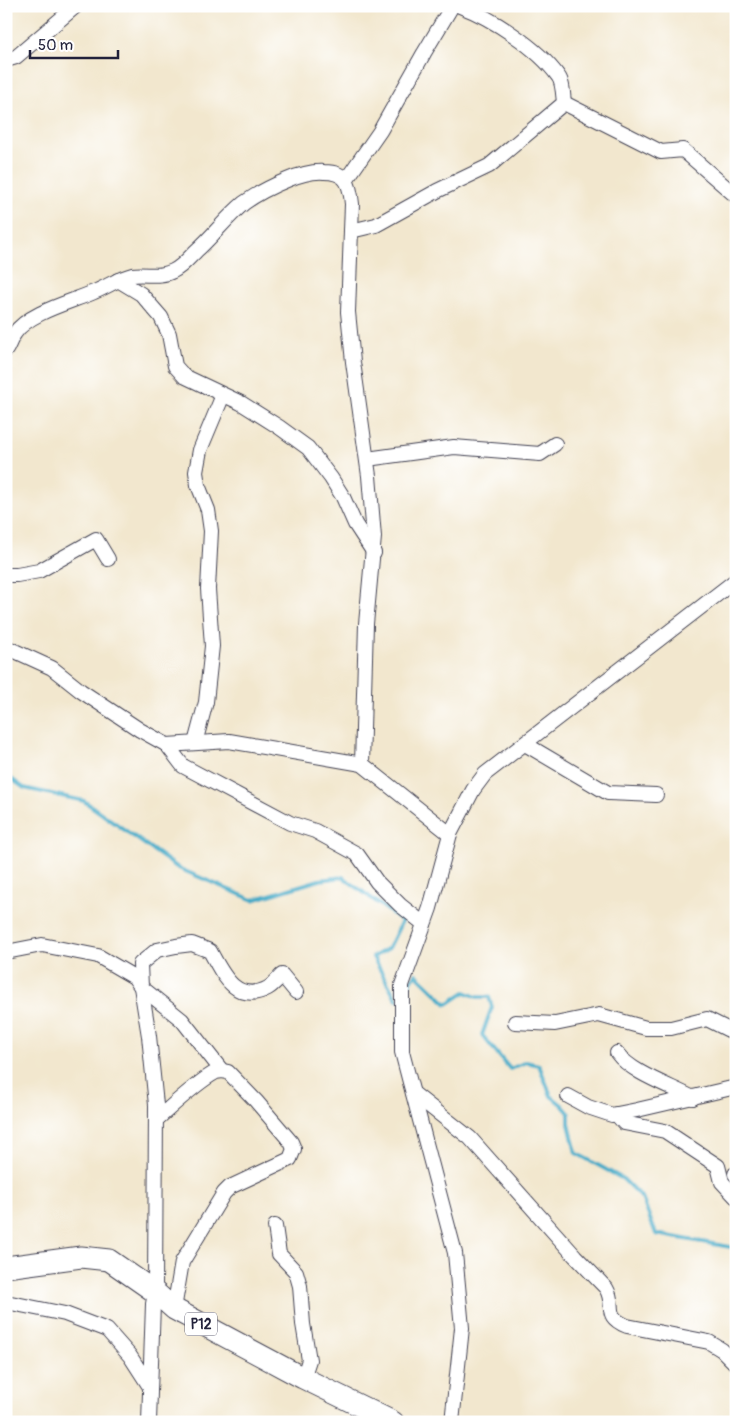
<svg xmlns="http://www.w3.org/2000/svg" width="742" height="1428" viewBox="0 0 742 1428" font-family="Pangolin,sans-serif">
<style>
.lines{fill:none;stroke-linecap:round;stroke-linejoin:round}
.stream{stroke:#47abc7;stroke-width:4}
.street-casing{stroke:#414051;stroke-width:16}
.primary-casing{stroke:#414051;stroke-width:23}
.street{stroke:#fff;stroke-width:14}
.primary{stroke:#fff;stroke-width:21}
.labels{text-anchor:middle;stroke-width:4;stroke-linejoin:round;paint-order:stroke}
.shield{fill:#fff;stroke:#646476;stroke-width:1}
.shield-label{font-size:14px;font-weight:bold;fill:#22223b}
</style>
<rect width="100%" height="100%" fill="#fff"/>
<filter id="ink" filterUnits="userSpaceOnUse"><feTurbulence type="fractalNoise" baseFrequency=".02" numOctaves="2"/><feDisplacementMap in="SourceGraphic" scale="10" xChannelSelector="R" yChannelSelector="G"/><feConvolveMatrix kernelMatrix="1 2 1 2 8 2 1 2 1" color-interpolation-filters="sRGB"/></filter>
<filter id="wash" filterUnits="userSpaceOnUse"><feTurbulence type="fractalNoise" baseFrequency=".0096" numOctaves="4" result="noise"/><feDisplacementMap in="SourceGraphic" scale="20" xChannelSelector="R" yChannelSelector="G"/><feGaussianBlur stdDeviation="1.12" result="paint"/><feColorMatrix in="noise" values="0 0 0 0 0 0 0 0 0 0 0 0 0 0 0 0 0 1.4 0 .05"/><feComposite in="paint" operator="in"/></filter>
<g filter="url(#wash)">
<rect width="100%" height="100%" fill="#f2e7ce"/>
<g class="lines">
<!-- stream -->
<g class="stream">
<path d="M6 775 24 788 84 801 178 868 253 900 319 880 343 877 402 921 389 948 373 957 397 1000"/>
<path d="M408 986 416 974 447 1004 465 992 477 997H489L492 1007 482 1035 510 1069 526 1062 539 1065 551 1096 562 1105 569 1113V1124L576 1153 623 1179 642 1198 656 1234 736 1248"/>
</g>
</g>
</g>
<g filter="url(#ink)">
<g class="lines">
<defs>
<g id="street">
<path d="M6 60 16 57 76 6"/>
<path d="M564 103 661 152 683 150 736 196"/>
<path d="M346 180 380 131 424 53 452 6"/>
<path d="M351 231 376 225 437 191 489 166 564 103C563 95 563 82 558 76 538 48 492 18 460 6"/>
<path d="M118 280 141 294 161 317 169 334 175 366 184 376 241 403 279 427 308 448 331 478 343 497 355 524 374 553"/>
<path d="M6 350C9 345 11 338 15 333 28 313 71 302 94 292 107 287 119 278 132 275 146 273 160 278 173 271 182 267 189 258 196 251 213 236 227 217 244 203 258 193 272 186 287 180 299 175 312 171 324 172 347 172 350 184 352 204L348 312 353 362 369 476 374 537 366 624 362 764"/>
<path d="M367 459 454 447 540 454 555 444"/>
<path d="M6 575H17L39 571 96 539 108 559"/>
<path d="M6 647 52 668 81 691 140 730 167 745 229 741 362 764 450 834"/>
<path d="M195 743 206 702 212 646 208 589 211 531 208 510 198 485 196 472 200 450 223 395"/>
<path d="M525 744 608 793 656 795"/>
<path d="M167 745 183 766 290 823 315 831 357 854 377 882 400 905 424 924"/>
<path d="M6 952 42 945 98 956 134 977 141 987 149 1036 156 1105 155 1292 153 1304 149 1422"/>
<path d="M515 1022 555 1024 599 1015 646 1028H671L707 1019 731 1031H736"/>
<path d="M617 1053C631 1073 671 1086 693 1098"/>
<path d="M222 1071 182 1020 141 987 140 964 157 950 176 946 192 944 210 951C222 973 236 1005 268 988 273 985 278 979 282 975L296 992"/>
<path d="M413 1093 470 1138 575 1256 606 1288C617 1306 601 1315 627 1326L709 1342 722 1350 736 1364"/>
<path d="M568 1096 588 1107 612 1115 637 1110 736 1087"/>
<path d="M616 1114 624 1123 665 1131 718 1166 722 1182 736 1197"/>
<path d="M156 1120C172 1106 197 1082 216 1072 220 1071 224 1071 228 1072L256 1101 291 1142 294 1149 290 1159 230 1187 224 1193 182 1262 174 1309"/>
<path d="M735 1174 736 1175"/>
<path d="M275 1226 279 1254 296 1272 300 1286 303 1324 309 1360 303 1378"/>
<path d="M6 1302 65 1314 107 1330 130 1356 150 1387"/>
<path d="M452 1422 462 1328 455 1253 402 1052V985L430 908 450 834 473 790 485 774 736 580"/>
</g>
<path id="primary" d="M6 1267 81 1257 109 1260 155 1292 174 1309 303 1378 393 1422"/>
</defs>
<!-- street casing -->
<use href="#street" class="street-casing"/>
<!-- primary casing -->
<use href="#primary" class="primary-casing"/>
<!-- street -->
<use href="#street" class="street"/>
<!-- primary -->
<use href="#primary" class="primary"/>
</g>
</g>
<g class="labels">
<!-- shield labels -->
<rect class="shield" x="185" y="1312.5" width="32" height="23" rx="4"/>
<g class="shield-label">
<text x="201" y="1329">P12</text>
</g>
</g>
<!-- margin -->
<rect width="742" height="1428" fill="none" stroke="#fff" stroke-width="25"/>
<!-- scale -->
<path d="M30 50v8h88v-8" fill="none" stroke="#22223b" stroke-width="2.5"/>
<text x="38" y="50" font-size="15" fill="#22223b" stroke="#ffffff" stroke-width="4" paint-order="stroke">50 m</text>
</svg>
